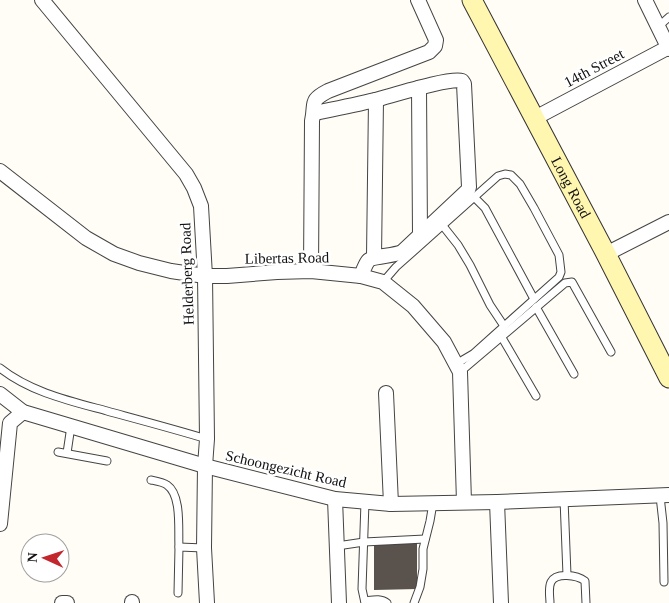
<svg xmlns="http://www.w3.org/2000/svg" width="669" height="603" viewBox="0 0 669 603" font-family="Georgia,serif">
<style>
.building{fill:#5a524d}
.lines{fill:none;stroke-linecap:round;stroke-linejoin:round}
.service-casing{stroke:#444;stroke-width:9}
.minor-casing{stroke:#444;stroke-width:16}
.secondary-casing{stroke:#333;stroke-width:21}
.service{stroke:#fff;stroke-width:7}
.minor{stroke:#fff;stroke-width:14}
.secondary{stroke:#fff6b0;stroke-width:19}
.labels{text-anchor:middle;stroke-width:5;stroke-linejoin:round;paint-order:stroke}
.street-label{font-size:15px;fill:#111;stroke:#fff}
</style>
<rect width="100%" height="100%" fill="#fffdf5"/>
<!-- building -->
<path class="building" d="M374 543H417V589L374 590Z"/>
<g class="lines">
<defs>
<g id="service">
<path d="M658 27 669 17"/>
<path d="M475 198 485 208 534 299"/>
<path d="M443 226 458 245 470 265 490 305 504 326"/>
<path d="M383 282 396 267 498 176 505 174 511 175 520 184 534 208 559 255 561 272 559 277 473 354 456 364"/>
<path d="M536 307 574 374"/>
<path d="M501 336 536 396"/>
<path d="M0 368C30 392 70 401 107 411 140 420 174 429 207 439"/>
<path d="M460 372 565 283 572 282 611 352"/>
<path d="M58 452 107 461"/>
<path d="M67 453 71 426"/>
<path d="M151 480C156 481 163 482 167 485 182 495 178 530 179 547"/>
<path d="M660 496 663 523 664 582"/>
<path d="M564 499 567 575"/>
<path d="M365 502 362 589 365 603"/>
<path d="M337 546 364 542 425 539"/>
<path d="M178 593 179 547 204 548"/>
<path d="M365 601C373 600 381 598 387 603"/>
<path d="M414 603 420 587 423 569V549L430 521 433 503"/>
<path d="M550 603C550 597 548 588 551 582 556 572 577 575 585 581L586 603"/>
</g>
<g id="minor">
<path d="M42 0 186 174 194 188 201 206 205 276 207 439 205 466 204 548 207 603"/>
<path d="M645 0 669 49"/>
<path d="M419 88 420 235"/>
<path d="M314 113C334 109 355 105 375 100 391 96 450 77 462 81L464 84 469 187 468 190 402 252C394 256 372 256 368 261 365 265 363 271 361 276"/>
<path d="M535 118 669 47"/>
<path d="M0 171 86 238 114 254 139 263 171 271 205 276H227L277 272 311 271 361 276 383 282 413 306 444 342 460 372 464 502"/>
<path d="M606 254 669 222"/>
<path d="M374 257 376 100"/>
<path d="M311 271 312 121C316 102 309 101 328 91L429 52 435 46 436 40 418 0"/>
<path d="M386 393 391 504"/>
<path d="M0 394 23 412 205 466 335 499 391 504 497 502 669 495"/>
<path d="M335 499 339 603"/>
<path d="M497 502 501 603"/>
<path d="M0 524 10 423 23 412"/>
<path d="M62 603H67"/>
<path d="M132 603V602"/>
</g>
<g id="secondary">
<path id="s1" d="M472 0 606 254 669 378"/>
</g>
</defs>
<!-- service casing -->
<use href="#service" class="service-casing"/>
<!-- minor casing -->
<use href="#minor" class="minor-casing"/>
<!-- secondary casing -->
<use href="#secondary" class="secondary-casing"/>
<!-- service -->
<use href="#service" class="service"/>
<!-- minor -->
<use href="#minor" class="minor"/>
<!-- secondary -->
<use href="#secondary" class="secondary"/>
</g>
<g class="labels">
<!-- street labels -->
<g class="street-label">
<text transform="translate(594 68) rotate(-28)" y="5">14th Street</text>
<text dy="5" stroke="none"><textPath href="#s1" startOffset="212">Long Road</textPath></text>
<text transform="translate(287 258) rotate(-1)" y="5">Libertas Road</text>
<text transform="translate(187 274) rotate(-92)" y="5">Helderberg Road</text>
<text transform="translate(286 469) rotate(13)" y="5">Schoongezicht Road</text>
</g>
</g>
<!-- north arrow -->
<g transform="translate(45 558) rotate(273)"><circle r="24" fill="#ffffff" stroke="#a0a0a0"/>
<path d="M0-4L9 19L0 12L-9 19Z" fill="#c4262e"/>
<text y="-8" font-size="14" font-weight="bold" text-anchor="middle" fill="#111111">N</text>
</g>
</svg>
